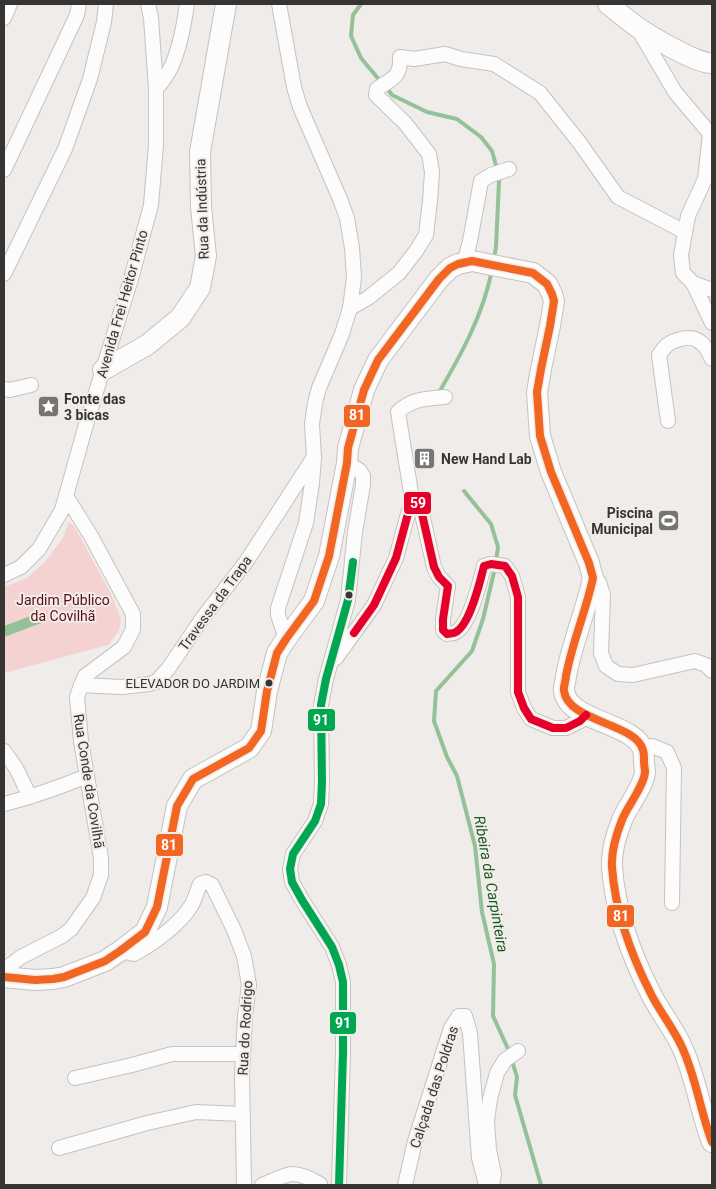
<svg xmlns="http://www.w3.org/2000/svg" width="716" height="1189" viewBox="0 0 716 1189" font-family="Roboto,sans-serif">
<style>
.green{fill:#f3d2d1}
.water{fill:#95c198}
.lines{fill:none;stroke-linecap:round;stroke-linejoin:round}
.stream{stroke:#95c198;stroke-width:4}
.street-casing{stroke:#c5c2c0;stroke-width:16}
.secondary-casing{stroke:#c5c2c0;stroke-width:22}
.street{stroke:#fdfcfc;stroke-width:14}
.secondary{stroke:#fdfcfc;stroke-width:20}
.bus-1-casing{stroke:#f1ede7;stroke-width:11}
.bus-2-casing{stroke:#f1ede7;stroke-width:11}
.bus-3-casing{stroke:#f1ede7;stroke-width:11}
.bus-1{stroke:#f26522;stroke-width:8}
.bus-2{stroke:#e4002b;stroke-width:8}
.bus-3{stroke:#00a651;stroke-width:8}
.bus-dot{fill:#373533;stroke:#f1ede7;stroke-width:2}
.labels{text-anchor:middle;stroke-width:4;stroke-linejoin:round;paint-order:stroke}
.bus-label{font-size:13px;fill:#373533;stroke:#f1ede7;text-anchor:end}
.street-label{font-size:14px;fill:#373533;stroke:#f1ede7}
.poi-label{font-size:14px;font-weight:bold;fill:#373533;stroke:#f1ede7;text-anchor:start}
.park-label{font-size:14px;fill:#590d18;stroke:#f1ede7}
.water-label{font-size:15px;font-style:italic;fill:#175a25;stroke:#f1ede7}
.line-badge{stroke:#f1ede7;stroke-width:2}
.badge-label{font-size:14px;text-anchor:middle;font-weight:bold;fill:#fff}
</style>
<rect width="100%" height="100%" fill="#efece9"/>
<!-- green -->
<path class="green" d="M69 522 74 526 111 594 121 619 119 631 108 645 4 673V587L27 578 44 563 63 538Z"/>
<!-- water -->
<path class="water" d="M41 612 44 622 4 637V626Z"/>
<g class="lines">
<!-- stream -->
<g class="stream">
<path d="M361 4 353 15 351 36 361 58 381 82"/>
<path d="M386 87 392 95 427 112 457 119 481 137 492 151 497 169"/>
<path d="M494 258 496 247 499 181 498 176"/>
<path d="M438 394C461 355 483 315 492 270"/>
<path d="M464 491 491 524 498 547 496 561"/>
<path d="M495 568 483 619 472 651 436 691 434 721 447 757 457 776 475 846 482 912 494 964 493 1016 509 1051 517 1077 515 1095 541 1185"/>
</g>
<defs>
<g id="street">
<path d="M279 4 294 87 300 107 340 199 347 218 352 248 354 278 350 308 342 334 319 388 315 403 312 424 314 458 312 483 306 523 278 608V615L286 639"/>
<path d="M4 18 10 4"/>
<path d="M638 29 675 92 712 136"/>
<path d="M156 89C160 85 163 81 166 76 178 59 184 25 187 4"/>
<path d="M710 134 705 179 688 216 681 255 683 273 693 283 712 323"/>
<path d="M4 170 77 15 79 4"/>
<path d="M464 263 470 241 481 181 491 175 509 169"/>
<path d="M4 274 65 149 90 79 104 22 106 4"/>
<path d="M693 283 712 290"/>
<path d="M350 308 368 298 399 273 416 251 426 235 430 201 432 172 429 154 405 123 376 95 377 89C392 78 401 78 400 57L414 59 445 54 461 59 494 64 540 93 579 142 618 197 685 232"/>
<path d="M4 389 10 390 31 385"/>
<path d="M668 421 659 355C661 352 664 348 667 345 674 340 689 335 697 340 705 344 708 351 712 359"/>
<path d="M412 499 398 412C412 398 427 399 445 397"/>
<path d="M4 575 21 567 39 549 62 510 87 421 131 279 151 205 156 145V89L151 18 148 4"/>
<path d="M593 578 599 582 603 595 601 653 606 666 618 674 633 675 695 661 706 665 712 671"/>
<path d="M336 658 374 605 396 558 412 499 420 505 434 567 439 577 448 586 443 619V630L447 634C450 633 453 634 456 632 470 624 480 582 484 566L491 564 505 566 512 576 518 597V692L524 708 531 719 553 728H566L580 721 586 715"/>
<path d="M81 685 122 687 149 684 156 682 168 669 204 616 246 562 312 460"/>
<path d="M643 748 652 746 667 752 674 768 672 903"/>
<path d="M4 751 16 768 30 797"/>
<path d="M4 804C32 797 60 787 87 776"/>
<path d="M120 951 134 954C153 944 180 924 191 906 195 900 197 891 200 884L206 882 212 885 234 930 244 956 249 985 245 1016 242 1075 244 1185"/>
<path d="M4 970 21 957 62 936 71 929 93 898 101 875V858L81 741 77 697 81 685 85 676 124 647 133 629V614L91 536 66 496"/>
<path d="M75 1078 132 1065 172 1054H243"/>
<path d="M59 1148 147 1123 196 1112 242 1114"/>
<path d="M262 1185C270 1182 285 1174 293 1174 301 1174 313 1180 320 1184L319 1185"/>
<path d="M339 1185 343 1053V982L339 965 332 947 302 900 292 882 290 869 293 854 315 821 321 804 322 782 321 705 326 679 348 600 355 532 363 485V476L359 470 347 463"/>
<path d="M405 1185 415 1141 451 1028 459 1016H465L470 1033 479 1158 486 1185"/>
<path d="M492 1185 494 1174 489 1150 487 1121 490 1099 497 1073 505 1060 518 1051"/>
</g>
<g id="secondary">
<path d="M608 4C617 11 626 19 636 26 648 35 699 65 712 63"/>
<path d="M103 370 147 345 180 318 200 288 206 256 201 207 200 152 226 4"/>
<path d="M4 977 35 980 53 979 64 977 105 961 120 951 145 932 157 907 177 806 193 779 249 748 261 731 267 691 277 653 286 639 314 601 329 556 347 463 348 448 364 390 378 360 439 279 450 268 458 264 472 261 533 273 547 284 552 294 554 301 550 326 541 369 537 392 540 436 551 472 589 563 593 578C586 611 572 643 566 676 566 681 563 687 564 691 568 722 636 723 643 750 644 753 644 757 644 761 644 765 645 769 645 772 644 786 627 807 622 820 616 835 611 851 612 867 615 911 632 957 652 996 661 1013 673 1028 681 1045 696 1076 700 1111 712 1142"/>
</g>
</defs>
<!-- street casing -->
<use href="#street" class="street-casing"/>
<!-- secondary casing -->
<use href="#secondary" class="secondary-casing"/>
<!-- street -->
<use href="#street" class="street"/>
<!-- secondary -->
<use href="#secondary" class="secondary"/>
<defs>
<path id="bus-1" d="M4 977 35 980 53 979 64 977 105 961 120 951 145 932 157 907 177 806 193 779 249 748 261 731 267 691 277 653 286 639 314 601 329 556 347 463 348 448 364 390 378 360 439 279 450 268 458 264 472 261 533 273 547 284 552 294 554 301 550 326 541 369 537 392 540 436 551 472 589 563 593 578C586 611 572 643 566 676 566 681 563 687 564 691 568 722 636 723 643 750 644 753 644 757 644 761 644 765 645 769 645 772 644 786 627 807 622 820 616 835 611 851 612 867 615 911 632 957 652 996 661 1013 673 1028 681 1045 696 1076 700 1111 712 1142"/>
<path id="bus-2" d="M354 633 374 605 396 558 412 499 420 505 434 567 439 577 448 586 443 619V630L447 634C450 633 453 634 456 632 470 624 480 582 484 566L491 564 505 566 512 576 518 597V692L524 708 531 719 553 728H566L580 721 586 715"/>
<path id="bus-3" d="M339 1185 343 1053V982L339 965 332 947 302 900 292 882 290 869 293 854 315 821 321 804 322 782 321 705 326 679 348 600 353 562"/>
</defs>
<!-- bus-1 casing -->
<use href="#bus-1" class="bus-1-casing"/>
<!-- bus-2 casing -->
<use href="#bus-2" class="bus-2-casing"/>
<!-- bus-3 casing -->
<use href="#bus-3" class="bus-3-casing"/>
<!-- bus-1 -->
<use href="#bus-1" class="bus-1"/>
<!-- bus-2 -->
<use href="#bus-2" class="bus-2"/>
<!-- bus-3 -->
<use href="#bus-3" class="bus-3"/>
</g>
<!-- icons -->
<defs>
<symbol id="sight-square" viewBox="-11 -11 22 22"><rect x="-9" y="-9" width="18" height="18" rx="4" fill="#777573" stroke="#f1ede7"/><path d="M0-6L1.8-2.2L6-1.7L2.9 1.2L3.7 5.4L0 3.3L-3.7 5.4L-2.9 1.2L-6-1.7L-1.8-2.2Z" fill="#fff"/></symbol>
<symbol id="building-square" viewBox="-11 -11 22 22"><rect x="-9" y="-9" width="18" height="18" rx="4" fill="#777573" stroke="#f1ede7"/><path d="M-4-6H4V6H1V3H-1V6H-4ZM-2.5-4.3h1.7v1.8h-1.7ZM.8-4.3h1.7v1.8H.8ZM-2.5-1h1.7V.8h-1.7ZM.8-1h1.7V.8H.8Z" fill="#fff"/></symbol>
<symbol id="stadium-square" viewBox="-11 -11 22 22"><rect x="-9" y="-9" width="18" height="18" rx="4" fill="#777573" stroke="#f1ede7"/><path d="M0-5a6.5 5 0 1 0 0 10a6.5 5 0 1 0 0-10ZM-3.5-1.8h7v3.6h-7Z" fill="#fff"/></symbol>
</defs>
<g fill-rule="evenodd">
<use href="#sight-square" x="36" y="394" width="25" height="25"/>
<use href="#building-square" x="412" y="446" width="25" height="25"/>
<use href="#stadium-square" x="656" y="508" width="25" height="25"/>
</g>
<!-- markers -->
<g class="bus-dot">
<circle cx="349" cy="595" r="4.5"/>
<circle cx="269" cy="683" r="4.5"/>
</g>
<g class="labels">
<!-- bus labels -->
<g class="bus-label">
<text x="260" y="688">ELEVADOR DO JARDIM</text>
</g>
<!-- street labels -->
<g class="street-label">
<text transform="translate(202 209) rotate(-92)" y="5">Rua da Indústria</text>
<text transform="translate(122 304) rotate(-74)" y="5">Avenida Frei Heitor Pinto</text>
<text transform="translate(215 603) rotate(-54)" y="5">Travessa da Trapa</text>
<text transform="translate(89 781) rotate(81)" y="5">Rua Conde da Covilhã</text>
<text transform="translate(245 1028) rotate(-87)" y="5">Rua do Rodrigo</text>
<text transform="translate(434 1087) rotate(-72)" y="5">Calçada das Poldras</text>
</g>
<!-- poi labels -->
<g class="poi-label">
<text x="64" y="404">Fonte das<tspan x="64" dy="16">3 bicas</tspan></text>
<text x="441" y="464">New Hand Lab</text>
<text x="653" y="518" text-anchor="end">Piscina<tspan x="653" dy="16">Municipal</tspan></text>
</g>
<!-- park labels -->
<g class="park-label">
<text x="63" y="605">Jardim Público<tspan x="63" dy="16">da Covilhã</tspan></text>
</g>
<!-- water labels -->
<g class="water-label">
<text transform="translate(491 884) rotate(80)" y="5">Ribeira da Carpinteira</text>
</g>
</g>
<g class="line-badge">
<rect x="343" y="404" width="28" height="24" rx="5" fill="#f26522"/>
<rect x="403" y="491" width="29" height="24" rx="5" fill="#e4002b"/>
<rect x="307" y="708" width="29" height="24" rx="5" fill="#00a651"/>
<rect x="155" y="833" width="29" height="24" rx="5" fill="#f26522"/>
<rect x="606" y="904" width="29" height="24" rx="5" fill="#f26522"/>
<rect x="329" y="1011" width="28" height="24" rx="5" fill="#00a651"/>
</g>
<g class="badge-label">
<text x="357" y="420">81</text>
<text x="418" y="508">59</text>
<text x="321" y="725">91</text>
<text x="169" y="850">81</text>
<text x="621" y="921">81</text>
<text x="343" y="1028">91</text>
</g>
<!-- border -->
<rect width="716" height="1189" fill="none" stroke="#373533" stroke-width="10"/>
</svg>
